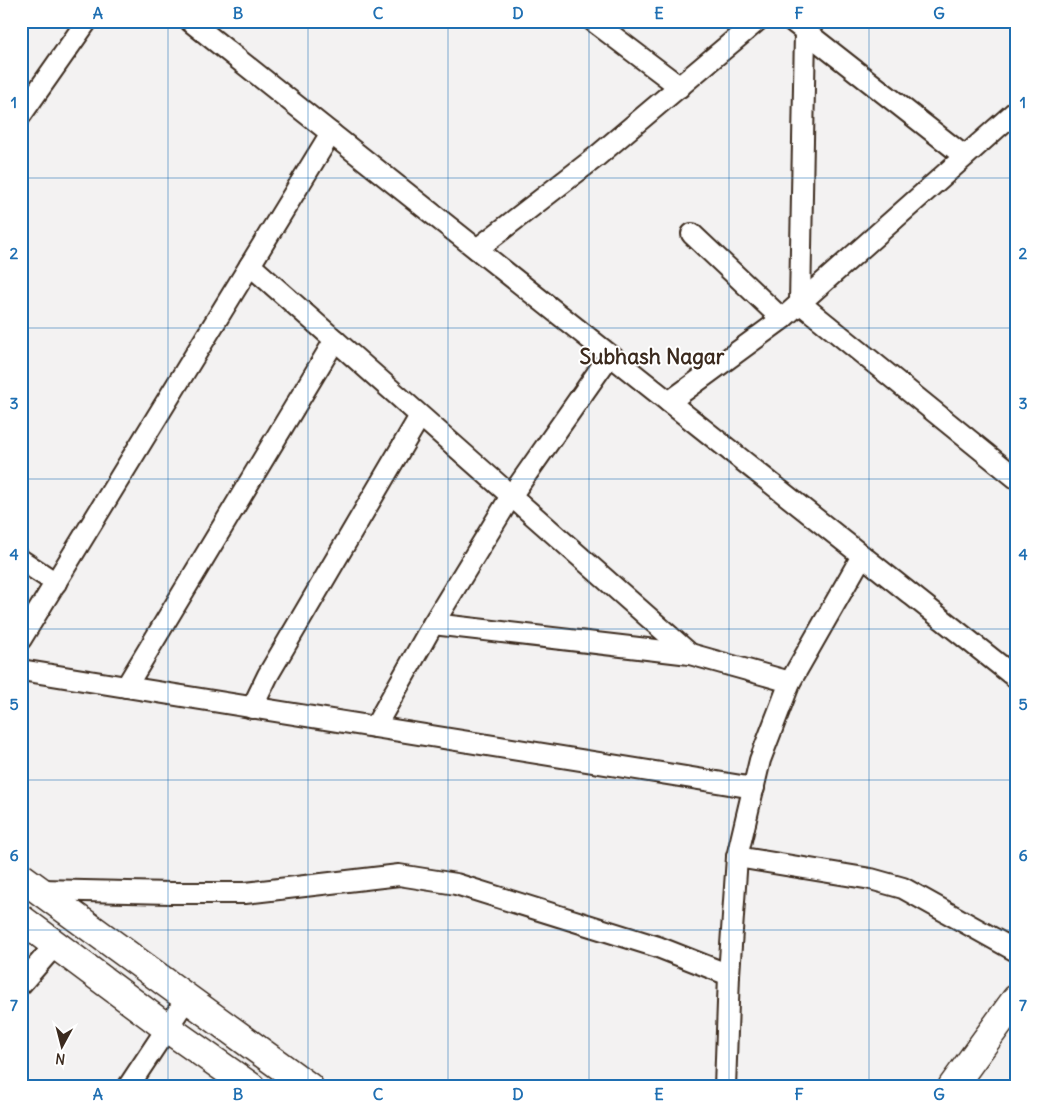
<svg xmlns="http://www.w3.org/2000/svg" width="1037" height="1108" viewBox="0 0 1037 1108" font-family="Delius,sans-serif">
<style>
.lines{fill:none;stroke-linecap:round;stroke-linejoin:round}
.street-casing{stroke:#3b2a1e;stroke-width:24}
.secondary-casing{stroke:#3b2a1e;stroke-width:31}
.street{stroke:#fff;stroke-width:20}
.secondary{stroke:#fff;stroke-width:28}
.grid{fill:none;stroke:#1f6fb2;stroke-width:1;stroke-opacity:0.55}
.labels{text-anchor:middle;stroke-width:4;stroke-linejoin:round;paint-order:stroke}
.district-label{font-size:21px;font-weight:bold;fill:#3b2a1e;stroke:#fff}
.neatline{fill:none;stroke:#1f6fb2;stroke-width:2}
.grid-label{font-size:16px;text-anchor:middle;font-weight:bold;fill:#1f6fb2}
</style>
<rect width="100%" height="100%" fill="#f3f2f2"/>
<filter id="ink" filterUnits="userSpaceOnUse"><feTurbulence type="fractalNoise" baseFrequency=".02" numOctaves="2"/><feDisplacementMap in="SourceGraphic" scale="10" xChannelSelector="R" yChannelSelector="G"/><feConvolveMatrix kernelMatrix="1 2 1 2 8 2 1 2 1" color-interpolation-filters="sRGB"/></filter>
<g filter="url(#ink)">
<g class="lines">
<defs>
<g id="street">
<path d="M190 21 1016 678"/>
<path d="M593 21 680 87"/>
<path d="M792 21 964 156"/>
<path d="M21 115 87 21"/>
<path d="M692 234 782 319"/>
<path d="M477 249 596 157 757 21"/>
<path d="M250 265 690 654"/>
<path d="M800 303 1016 478"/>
<path d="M800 303 805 32"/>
<path d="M669 402 782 319 1016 111"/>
<path d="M21 560 56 583"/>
<path d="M433 624 690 654 790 682"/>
<path d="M21 639 331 133"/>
<path d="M21 670 754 788"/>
<path d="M126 687 335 340"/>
<path d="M252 708 268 675 420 416"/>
<path d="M375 727 433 624 511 496 610 355"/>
<path d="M737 857 871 879 903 888 1016 951"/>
<path d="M41 890 171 893H245L399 875 456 884 658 947 729 975"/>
<path d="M21 984 56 944"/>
<path d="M128 1087 187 998"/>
<path d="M725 1087 729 975 737 857 760 760 790 682 862 556"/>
</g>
<g id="secondary">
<path d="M21 877 309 1087"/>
<path d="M21 919 167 1028 251 1087"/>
<path d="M952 1087 1016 999"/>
</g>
</defs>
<!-- street casing -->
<use href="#street" class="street-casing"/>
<!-- secondary casing -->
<use href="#secondary" class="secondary-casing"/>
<!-- street -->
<use href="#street" class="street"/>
<!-- secondary -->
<use href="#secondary" class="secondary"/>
</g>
</g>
<!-- grid -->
<path class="grid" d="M168 21V1087M308 21V1087M448 21V1087M589 21V1087M729 21V1087M869 21V1087M21 178H1016M21 328H1016M21 479H1016M21 629H1016M21 780H1016M21 930H1016"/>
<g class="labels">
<!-- district labels -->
<g class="district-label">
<text x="652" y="364">Subhash Nagar</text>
</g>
</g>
<!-- margin -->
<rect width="1037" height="1108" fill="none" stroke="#fff" stroke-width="55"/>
<!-- north arrow -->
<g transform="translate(62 1046) rotate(187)" stroke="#ffffff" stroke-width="4" paint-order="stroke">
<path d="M0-4L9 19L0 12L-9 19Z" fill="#3b2a1e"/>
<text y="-8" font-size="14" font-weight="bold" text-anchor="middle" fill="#3b2a1e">N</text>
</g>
<rect x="28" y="28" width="982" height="1052" class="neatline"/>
<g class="grid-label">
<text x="98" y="19">A</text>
<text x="238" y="19">B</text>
<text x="378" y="19">C</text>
<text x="518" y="19">D</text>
<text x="659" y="19">E</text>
<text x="799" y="19">F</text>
<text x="939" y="19">G</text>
<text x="14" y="108">1</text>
<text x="1023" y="108">1</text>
<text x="14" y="259">2</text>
<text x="1023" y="259">2</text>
<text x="14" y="409">3</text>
<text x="1023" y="409">3</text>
<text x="14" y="560">4</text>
<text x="1023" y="560">4</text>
<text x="14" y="710">5</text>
<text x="1023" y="710">5</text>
<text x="14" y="861">6</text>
<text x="1023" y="861">6</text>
<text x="14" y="1011">7</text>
<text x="1023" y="1011">7</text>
<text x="98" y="1100">A</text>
<text x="238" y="1100">B</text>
<text x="378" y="1100">C</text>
<text x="518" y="1100">D</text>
<text x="659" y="1100">E</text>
<text x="799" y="1100">F</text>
<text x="939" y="1100">G</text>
</g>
</svg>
